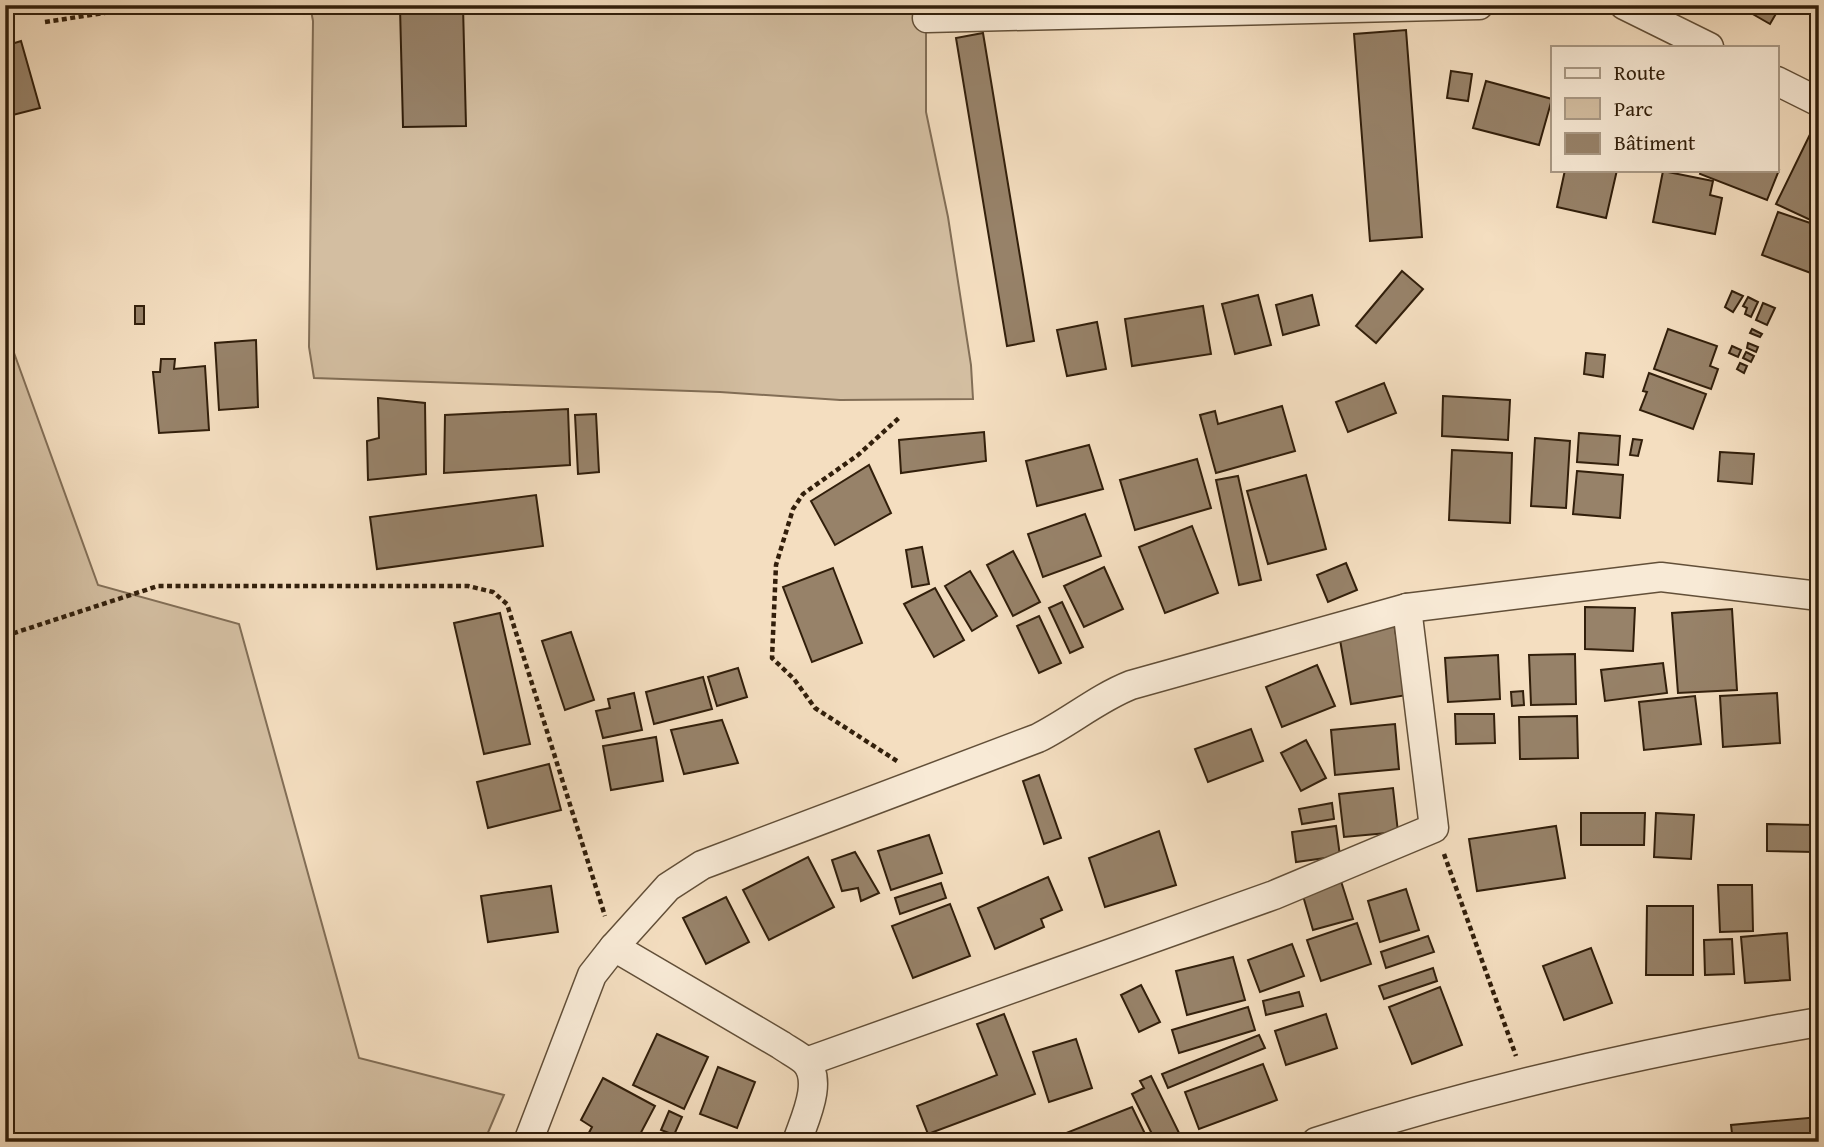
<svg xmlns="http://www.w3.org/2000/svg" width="1824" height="1147" viewBox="0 0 1824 1147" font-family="'Gentium Book Plus',serif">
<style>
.green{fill:#d3bea1;stroke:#826e56;stroke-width:2}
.building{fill:#978269;stroke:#321f0b;stroke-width:2}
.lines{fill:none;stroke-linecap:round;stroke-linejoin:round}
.minor-casing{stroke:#624f38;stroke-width:31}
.path{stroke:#321f0b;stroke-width:4.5;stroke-dasharray:5 3.5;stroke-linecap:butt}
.minor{stroke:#f8ead6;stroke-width:28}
</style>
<rect width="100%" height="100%" fill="#f4dec0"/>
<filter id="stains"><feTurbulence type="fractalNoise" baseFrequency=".00286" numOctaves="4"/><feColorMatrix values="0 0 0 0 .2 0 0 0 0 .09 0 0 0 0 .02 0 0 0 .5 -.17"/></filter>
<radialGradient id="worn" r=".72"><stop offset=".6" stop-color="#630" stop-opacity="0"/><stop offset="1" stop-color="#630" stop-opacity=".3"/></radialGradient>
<!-- green -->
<g class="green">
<path d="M310 5H926V112L948 217 971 365 973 399 840 400 720 392 314 378 309 347 313 21Z"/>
<path d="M5 328 98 585 239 624 359 1058 504 1095 484 1142H5Z"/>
</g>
<!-- building -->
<g class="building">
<path d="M1737 5H1781L1770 24Z"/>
<path d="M463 6 466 126 403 127 400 7Z"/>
<path d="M1406 30 1422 237 1370 241 1354 34Z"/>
<path d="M983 33 1034 341 1007 346 956 38Z"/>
<path d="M21 41 40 108 5 117V46Z"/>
<path d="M1451 71 1472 74 1468 101 1447 98Z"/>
<path d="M1486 81 1552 99 1539 145 1473 128Z"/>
<path d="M1818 118H1819V224L1776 204Z"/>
<path d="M1777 169 1779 170 1767 200 1700 174 1701 170Z"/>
<path d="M1565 170H1617L1606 218 1557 207Z"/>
<path d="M1663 171 1713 181 1710 195 1722 198 1715 234 1653 222Z"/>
<path d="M1778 212 1819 226V276L1762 255Z"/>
<path d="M1402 271 1423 289 1376 343 1356 326Z"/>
<path d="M1732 291 1743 296 1733 312 1725 307Z"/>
<path d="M1258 295 1271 345 1235 354 1222 304Z"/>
<path d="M1312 295 1319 325 1283 335 1276 305Z"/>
<path d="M1748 297 1758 302 1751 317 1745 314 1747 308 1743 306Z"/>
<path d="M1763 303 1775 308 1767 325 1756 320Z"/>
<rect x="135" y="306" width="9" height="18"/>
<path d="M1203 306 1211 354 1132 366 1125 319Z"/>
<path d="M1097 322 1106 369 1067 376 1057 330Z"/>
<path d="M1668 329 1717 346 1710 366 1718 369 1711 389 1654 369Z"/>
<path d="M1752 329 1762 334 1760 337 1750 333Z"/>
<path d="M256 340 258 407 219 410 215 343Z"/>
<path d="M1748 343 1758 347 1756 352 1747 348Z"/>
<path d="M1732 346 1741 350 1738 357 1729 353Z"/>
<path d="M1746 352 1754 356 1751 362 1743 358Z"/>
<path d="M1586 353 1605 355 1603 377 1584 374Z"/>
<path d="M161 359H175L174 369 205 366 209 430 159 433 153 372H160Z"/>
<path d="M1740 363 1747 366 1744 373 1737 369Z"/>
<path d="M1649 373 1706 394 1693 429 1640 410 1647 392 1643 391Z"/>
<path d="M1384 383 1396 413 1348 432 1336 402Z"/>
<path d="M1443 396 1510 400 1508 440 1442 436Z"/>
<path d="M378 398 425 403 426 474 368 480 367 441 379 438Z"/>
<path d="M1282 406 1295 451 1216 473 1200 415 1215 411 1218 424Z"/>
<path d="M568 409 570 465 444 473 445 415Z"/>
<path d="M596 414 599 472 578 474 575 415Z"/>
<path d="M984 432 986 461 901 473 899 440Z"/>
<path d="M1579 433 1620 436 1618 465 1577 462Z"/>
<path d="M1535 438 1570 441 1566 508 1531 506Z"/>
<path d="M1633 439 1642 440 1638 456 1630 455Z"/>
<path d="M1089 445 1103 489 1037 506 1026 461Z"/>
<path d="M1452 450 1512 453 1510 523 1449 520Z"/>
<path d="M1720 452 1754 454 1752 484 1718 481Z"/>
<path d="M1197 459 1211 508 1135 530 1120 480Z"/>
<path d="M869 465 891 513 835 545 811 501Z"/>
<path d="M1577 471 1623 475 1620 518 1573 514Z"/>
<path d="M1306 475 1326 549 1268 564 1247 491Z"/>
<path d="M1238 476 1261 580 1239 585 1216 480Z"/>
<path d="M536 495 543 546 377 569 370 517Z"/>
<path d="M1085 514 1101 556 1043 577 1028 534Z"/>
<path d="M1192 526 1218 593 1165 613 1139 547Z"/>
<path d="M922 547 929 584 912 587 906 550Z"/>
<path d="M1013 551 1040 602 1013 616 987 565Z"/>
<path d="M1346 563 1357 590 1328 602 1317 575Z"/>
<path d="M1104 567 1123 609 1084 627 1064 586Z"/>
<path d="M833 568 862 643 812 662 783 587Z"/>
<path d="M970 571 997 616 972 631 945 586Z"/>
<path d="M935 588 964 640 934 657 904 604Z"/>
<path d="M1062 602 1083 647 1070 653 1049 608Z"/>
<path d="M1585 607 1635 608 1633 651 1585 649Z"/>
<path d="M1732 609 1737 690 1678 693 1672 613Z"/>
<path d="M500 613 530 744 484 754 454 623Z"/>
<path d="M1039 616 1061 663 1039 673 1017 626Z"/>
<path d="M1394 624 1407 695 1351 704 1339 634Z"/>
<path d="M571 632 594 700 565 710 542 641Z"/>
<path d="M1575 654 1576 704 1531 705 1529 655Z"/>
<path d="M1498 655 1500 699 1448 702 1445 658Z"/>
<path d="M1663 663 1667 693 1605 701 1601 670Z"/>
<path d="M1317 665 1335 706 1282 727 1266 687Z"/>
<path d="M738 668 747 697 717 706 708 677Z"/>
<path d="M703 677 712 709 654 724 646 692Z"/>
<path d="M1523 691 1524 705 1512 706 1511 692Z"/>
<path d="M634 693 642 730 603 738 596 711 610 708 608 699Z"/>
<path d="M1777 693 1780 743 1723 747 1720 696Z"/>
<path d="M1695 696 1701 744 1644 750 1639 702Z"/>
<path d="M1455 714H1494L1495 743 1456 744Z"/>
<path d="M1577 716 1578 758 1520 759 1519 717Z"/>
<path d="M722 720 738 763 684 774 671 730Z"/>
<path d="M1395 724 1399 769 1335 775 1331 730Z"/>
<path d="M1251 729 1263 761 1208 782 1195 749Z"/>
<path d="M656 737 663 781 611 790 603 746Z"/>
<path d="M1306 740 1326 778 1301 791 1281 753Z"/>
<path d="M549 764 561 810 488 828 477 782Z"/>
<path d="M1039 775 1061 838 1044 844 1023 781Z"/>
<path d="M1393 788 1398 832 1344 837 1339 794Z"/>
<path d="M1332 803 1334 819 1302 824 1299 809Z"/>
<path d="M1581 813H1645L1644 845H1581Z"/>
<path d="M1656 813 1694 815 1691 859 1654 857Z"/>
<path d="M1767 824 1814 825 1813 852 1767 851Z"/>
<path d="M1336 826 1340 856 1296 862 1292 832Z"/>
<path d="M1556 826 1565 878 1477 891 1469 839Z"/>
<path d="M1159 831 1176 885 1105 907 1089 858Z"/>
<path d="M929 835 942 873 891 890 878 851Z"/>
<path d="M855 852 879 893 861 901 858 888 842 891 832 860Z"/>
<path d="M808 857 834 907 769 940 743 890Z"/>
<path d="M1048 877 1062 910 1041 919 1044 927 995 949 978 908Z"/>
<path d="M1340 878 1353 919 1313 930 1301 889Z"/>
<path d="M941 883 946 898 900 914 895 898Z"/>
<path d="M1718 885H1752L1753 931 1720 932Z"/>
<path d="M551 886 558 932 488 942 481 896Z"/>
<path d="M1406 889 1419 930 1380 942 1368 901Z"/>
<path d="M726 897 749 942 706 964 683 918Z"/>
<path d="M950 904 970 956 913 978 892 926Z"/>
<path d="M1647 906H1693V975H1646Z"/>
<path d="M1357 923 1371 964 1321 981 1307 940Z"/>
<path d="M1787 933 1790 980 1745 983 1741 937Z"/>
<path d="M1428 936 1434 952 1386 968 1381 952Z"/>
<path d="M1732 939 1734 974 1705 975 1704 940Z"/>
<path d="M1292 944 1304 976 1260 992 1248 960Z"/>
<path d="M1591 948 1612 1003 1564 1020 1543 966Z"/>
<path d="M1233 957 1245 1000 1187 1015 1176 971Z"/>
<path d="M1433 968 1437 981 1384 999 1379 986Z"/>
<path d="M1141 985 1160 1022 1139 1032 1121 995Z"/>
<path d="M1440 987 1462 1045 1412 1064 1389 1007Z"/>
<path d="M1299 992 1303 1006 1266 1015 1263 1001Z"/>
<path d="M1248 1007 1255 1030 1179 1053 1172 1030Z"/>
<path d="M1004 1014 1035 1094 928 1134 917 1106 997 1075 977 1024Z"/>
<path d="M1326 1014 1337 1048 1286 1065 1275 1031Z"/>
<path d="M657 1034 708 1057 684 1109 633 1085Z"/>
<path d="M1259 1035 1265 1048 1168 1088 1162 1074Z"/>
<path d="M1076 1039 1092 1088 1049 1102 1033 1052Z"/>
<path d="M1263 1064 1277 1100 1199 1129 1185 1092Z"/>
<path d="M718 1067 755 1082 737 1128 700 1114Z"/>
<path d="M1151 1076 1183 1141 1181 1142H1156L1132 1094 1144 1088 1140 1081Z"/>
<path d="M603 1078 655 1106 636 1142H584L592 1127 581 1120Z"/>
<path d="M1132 1107 1149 1142H1068L1066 1133Z"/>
<path d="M669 1111 682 1117 674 1135 661 1130Z"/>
<path d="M1819 1117V1142H1733L1731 1125Z"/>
</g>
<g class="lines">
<defs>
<g id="minor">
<path d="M1624 5 1709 47"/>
<path d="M927 18 1479 5"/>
<path d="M1777 81 1819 102"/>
<path d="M614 947 668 887 702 865 1038 738C1070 722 1098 698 1131 685L1407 608 1661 577 1819 596"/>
<path d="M806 1062 1274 895 1434 828 1407 608"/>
<path d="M528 1142 592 975 614 947 781 1045C788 1050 798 1055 805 1061 824 1081 804 1120 797 1142"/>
<path d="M1316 1142C1480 1089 1649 1051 1819 1022"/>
</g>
</defs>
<!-- minor casing -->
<use href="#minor" class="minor-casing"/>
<!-- path -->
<g class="path">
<path d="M45 22 156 5"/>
<path d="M5 636 158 586H468L493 592 507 604 605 916"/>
<path d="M897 761 815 708 794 679 772 658 776 565 793 509 803 494 858 455 900 417"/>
<path d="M1444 854 1516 1056"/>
<path d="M1032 1138 1033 1142"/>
</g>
<!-- minor -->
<use href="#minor" class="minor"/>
</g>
<!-- margin -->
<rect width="1824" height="1147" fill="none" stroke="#f4dec0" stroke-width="28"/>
<rect x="7" y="7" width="1810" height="1133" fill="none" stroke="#321f0b" stroke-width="3.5"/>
<rect x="14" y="14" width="1796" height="1119" fill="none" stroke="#321f0b" stroke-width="2"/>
<!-- legend -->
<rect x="1551" y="46" width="228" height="126" fill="#f8ead6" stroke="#a99985" stroke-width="2"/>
<rect x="1565" y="68" width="35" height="10" fill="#f8ead6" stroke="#a99985" stroke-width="2"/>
<text x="1614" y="80" font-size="21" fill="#321f0b">Route</text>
<rect x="1565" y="98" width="35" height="21" fill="#d3bea1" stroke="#a99985" stroke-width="2"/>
<text x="1614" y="116" font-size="21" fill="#321f0b">Parc</text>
<rect x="1565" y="133" width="35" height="21" fill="#978269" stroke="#a99985" stroke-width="2"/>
<text x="1614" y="150" font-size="21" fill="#321f0b">Bâtiment</text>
<rect width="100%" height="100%" filter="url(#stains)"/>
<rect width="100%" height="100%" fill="url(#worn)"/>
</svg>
